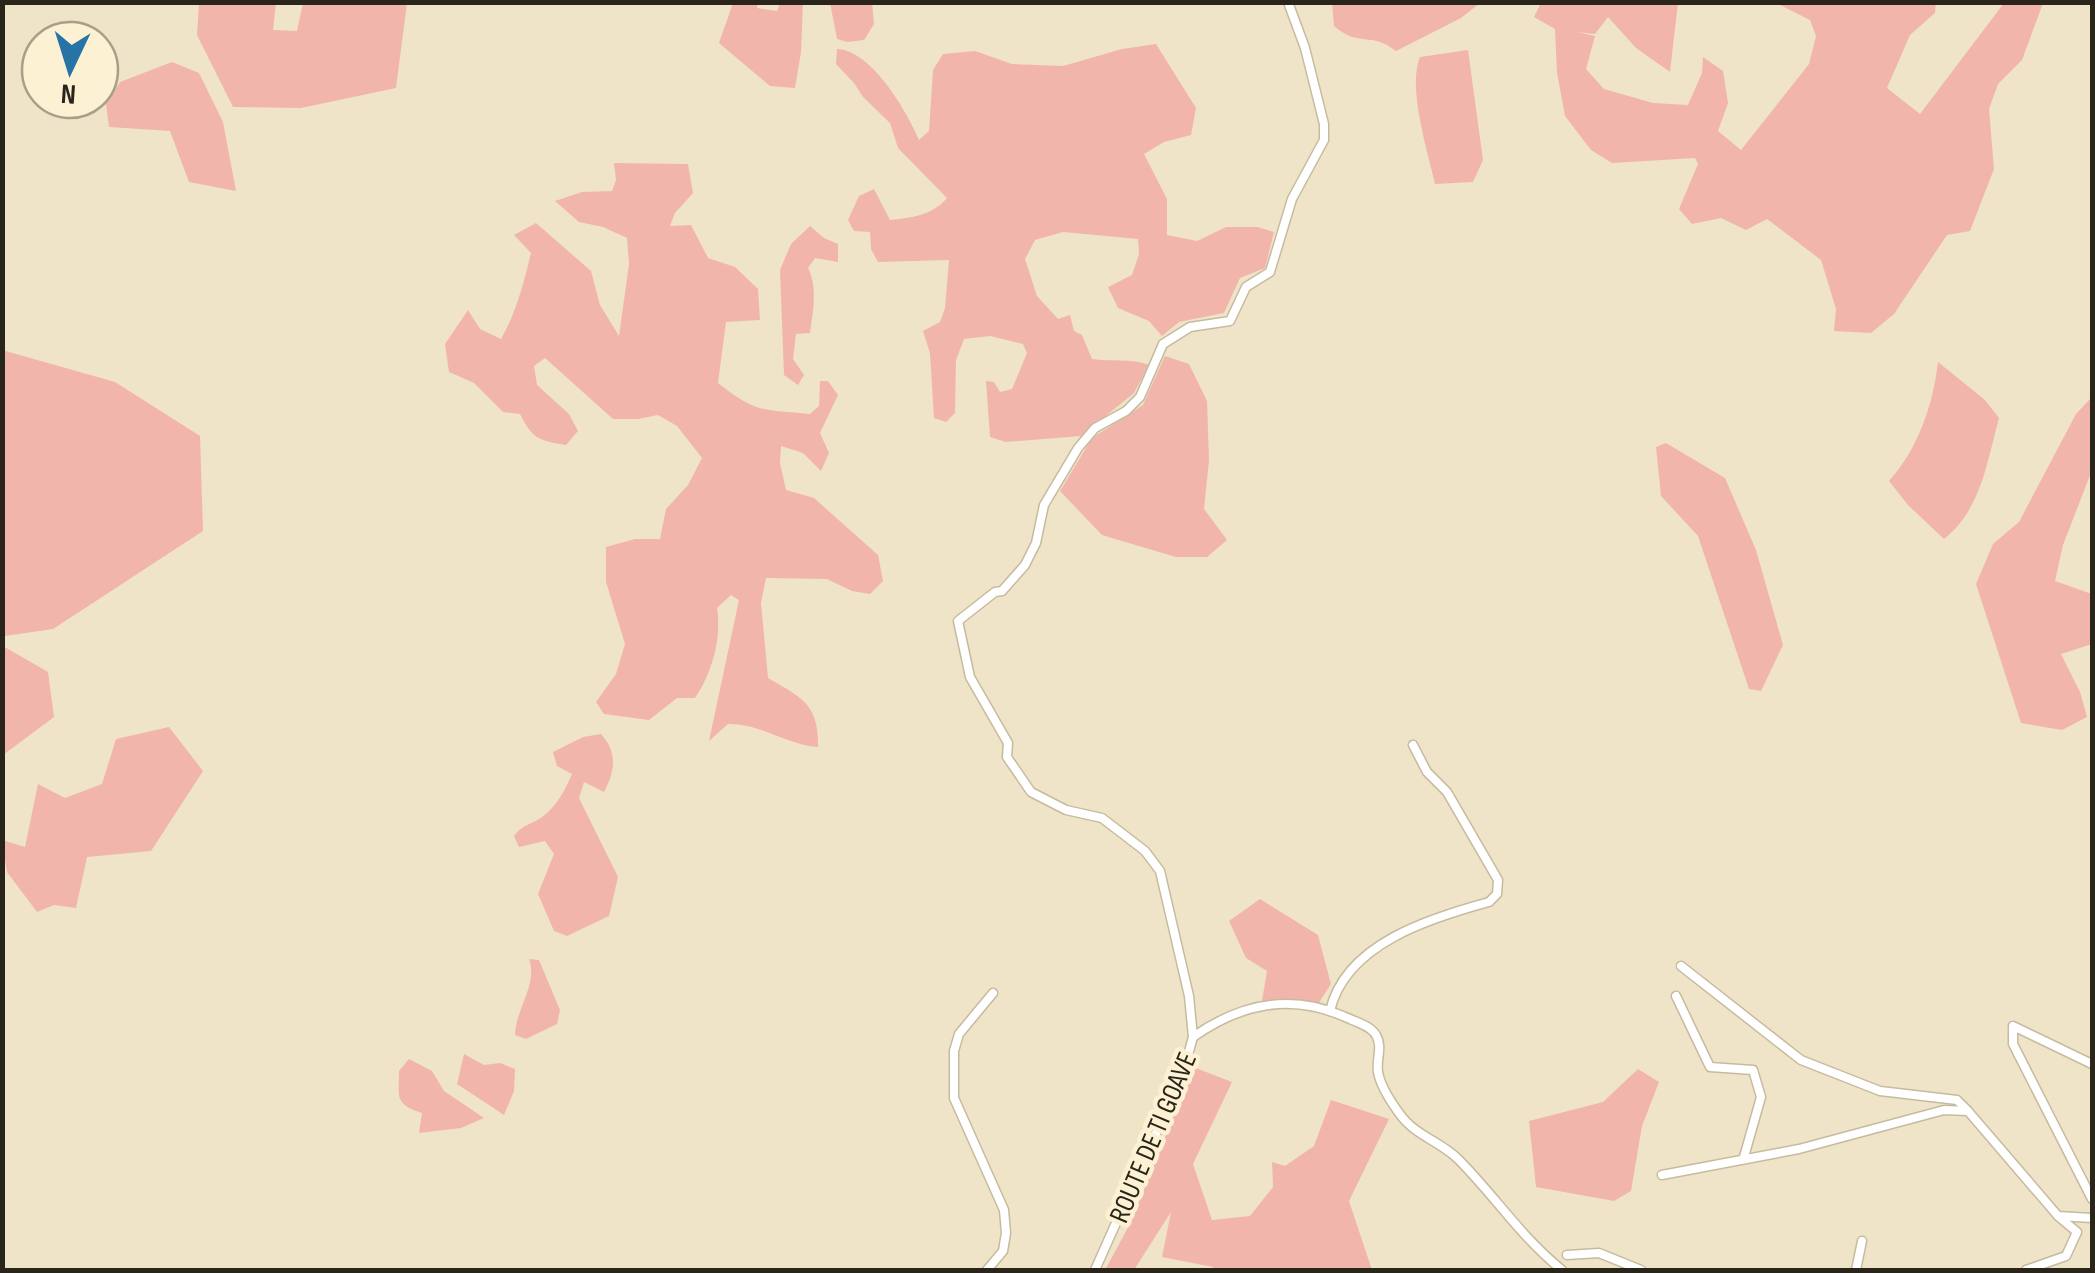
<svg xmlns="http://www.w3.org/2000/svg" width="2095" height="1273" viewBox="0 0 2095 1273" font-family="'Sofia Sans Condensed',sans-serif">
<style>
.green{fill:#f2b5ac}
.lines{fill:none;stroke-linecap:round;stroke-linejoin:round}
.minor-casing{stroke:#c6bb9f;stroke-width:11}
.minor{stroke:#fff;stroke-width:8}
.labels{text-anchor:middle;stroke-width:9;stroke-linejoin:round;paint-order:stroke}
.street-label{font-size:28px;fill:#29251a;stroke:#fdf1d4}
</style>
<rect width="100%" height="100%" fill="#efe4c7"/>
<!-- green -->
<g class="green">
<path d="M199 3H276L273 30 297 31 303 3H407L396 88 301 108 233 107 197 35Z"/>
<path d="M733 3H758L757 8 777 11 780 3H803L801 52 795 88 770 86 719 43Z"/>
<path d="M830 3H872L874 24 864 40 847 42 837 39Z"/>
<path d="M1332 3V2L1480 3 1461 18 1396 51C1371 31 1359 48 1334 26Z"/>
<path d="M1541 3H1678L1670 72 1636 48 1608 17 1595 34 1577 32 1595 36 1586 69 1604 89 1653 103 1688 105 1702 73 1703 57 1723 71 1728 103 1718 131 1741 150 1809 64 1816 36 1810 20 1776 3H1936L1935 13 1910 35 1887 88 1920 114 2004 3H2043L2022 60 1998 84 1989 109 1994 169 1970 231 1947 235 1894 314 1871 333 1834 331 1836 309 1821 260 1767 219 1746 230 1721 218 1692 224 1679 209 1698 164 1695 158 1612 163 1591 150 1565 116 1557 73 1555 29 1534 17Z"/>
<path d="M1156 44 1196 108 1191 135 1164 142 1144 154 1167 199V235L1197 241 1226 227H1258L1274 232 1265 268 1240 278 1224 313 1179 322 1162 336 1149 321 1118 308 1108 287 1132 275 1139 254 1138 239 1063 232 1035 240 1025 259 1037 296 1058 319 1070 315 1074 331 1082 335 1092 359C1111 362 1132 358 1149 365L1134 393 1081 436 1006 442 990 437 986 381 994 382 1000 392 1012 389 1027 353 1023 344 990 336 964 339 956 360 955 413 946 422 934 418 930 353 923 331 940 322 945 308 949 260 878 262 871 249 870 232 854 231 848 220 859 196 874 189 890 220C911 218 933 215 947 198L898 148 890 123 863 97 854 83 836 64 837 49C871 50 907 111 919 140L929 131 933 70 943 54 975 51 1012 64 1063 66 1122 49Z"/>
<path d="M1468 50 1483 160 1473 182 1435 184C1428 152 1407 87 1420 57Z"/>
<path d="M172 62 199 73 223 122 236 191 189 182 170 131 109 127 106 104 120 82Z"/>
<path d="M614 163 688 164 693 193 675 213 670 226 691 225 708 258 735 267 758 289 760 320 726 322 718 383C757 414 763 409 810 414L819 406 820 381H828L838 395 820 433 829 453 821 471 803 453 781 446 780 463 786 490 814 498 878 555 883 581 870 594 852 591 827 579 766 578 761 603 768 678C802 698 819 704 818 747 786 745 760 723 728 724L709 741 739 600 731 595 717 608C722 637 712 674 695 698H677L649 720 604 714 596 702 616 674 625 644 606 582V547L635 539H660L666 509 688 485 702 458 677 426 658 415 638 419H613L545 358 534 366 537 385 569 414 578 431 566 445C540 441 532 439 520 414L503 412 474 383 449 372 445 344 468 310 480 329 501 339C516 313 524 282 531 253L514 235 536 223 591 271 600 305 619 336 629 264 627 238 603 227 579 222 555 201 582 192 612 191 616 180Z"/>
<path d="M810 226 824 238 838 244V262L815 258 808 268C818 288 813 311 810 333L796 334 793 359 804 375 798 385 784 375 780 270 791 244Z"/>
<path d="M2 350 115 382 200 436 203 531 53 629 5 636Z"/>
<path d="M1165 356 1189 364 1207 401 1209 460 1204 509 1227 540 1207 557H1176L1102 535 1060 491 1092 438 1143 405Z"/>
<path d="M1938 362 1985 400 1999 418C1987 462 1981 510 1944 539L1908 505 1889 481C1918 449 1933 405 1938 362Z"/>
<path d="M2092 397V470L2063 545 2055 581 2092 594V644L2061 654 2080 692 2087 717 2062 730 2021 723 1976 584 1993 544 2019 522 2076 414Z"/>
<path d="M1666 443 1725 478 1756 550 1783 645 1761 691 1749 689 1698 536 1661 496 1656 447Z"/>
<path d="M3 646 48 672 54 717 3 755Z"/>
<path d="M169 727 203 771 151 851 87 857 76 908 54 905 37 912 7 872 2 840 25 847 38 784 65 798 102 784 116 739Z"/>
<path d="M601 734C618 753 615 771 604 792L584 782 579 798 618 877 609 916 567 936 554 931 538 894 554 854 545 841 519 847 514 836C523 824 531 825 542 817 557 806 565 790 572 774L557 766 553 752 583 737Z"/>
<path d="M1260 899 1318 935 1331 984 1318 1004 1262 1001 1267 971 1246 958 1229 921Z"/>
<path d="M529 959 539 960 560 1010 557 1024 526 1039 515 1035C516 1007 538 985 529 959Z"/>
<path d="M464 1054 484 1065 500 1063 515 1069 514 1091 504 1115 457 1084Z"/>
<path d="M409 1059 432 1071 444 1091 484 1118 461 1128 419 1133 422 1113C394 1104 399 1097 399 1071Z"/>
<path d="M1193 1067 1232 1082 1193 1164 1212 1220 1250 1216 1273 1187 1272 1162 1285 1166 1314 1146 1331 1100 1389 1119 1349 1201 1372 1270H1214L1213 1267 1162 1257 1171 1212 1134 1270H1105L1131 1222Z"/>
<path d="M1638 1069 1659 1082 1642 1126 1631 1191 1614 1201 1536 1187 1529 1121 1603 1102Z"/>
</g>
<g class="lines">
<defs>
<g id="minor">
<path d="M1681 966 1801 1060 1880 1091 1957 1100 1968 1111"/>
<path d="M1676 996 1710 1067 1753 1070 1761 1097 1744 1157"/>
<path d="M1330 1011C1345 944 1430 918 1489 902L1497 894 1498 880 1447 792 1427 772 1413 745"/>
<path d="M1193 1037C1240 1004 1289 993 1343 1016 1353 1021 1370 1025 1376 1035 1383 1047 1376 1059 1378 1072 1380 1084 1391 1102 1399 1113 1415 1136 1440 1141 1458 1159 1495 1196 1520 1236 1562 1270"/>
<path d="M2092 1064 2013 1026V1044L2092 1199"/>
<path d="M1662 1175 1799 1149 1944 1110 1968 1111 2058 1216 2092 1218"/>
<path d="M1567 1255 1599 1253 1641 1270"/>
<path d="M987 1270 1003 1251 1006 1233 1004 1210 954 1098V1051L959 1034 993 993"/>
<path d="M1095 1270 1183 1073 1193 1037 1189 996 1160 871 1145 851 1102 818 1066 810 1031 792 1007 757 1008 743 970 677 958 621 995 592 1002 591 1025 565 1036 543 1044 505 1078 448 1095 428 1126 411 1140 397 1163 344 1190 327 1230 321 1246 287 1270 272 1292 199 1324 140V124L1305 48 1288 2"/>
<path d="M1856 1270 1862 1241"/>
<path d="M2026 1270 2066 1256 2077 1232 2058 1216"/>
</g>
</defs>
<!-- minor casing -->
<use href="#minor" class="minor-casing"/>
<!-- minor -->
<use href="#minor" class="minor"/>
</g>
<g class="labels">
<!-- street labels -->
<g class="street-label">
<text transform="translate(1152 1137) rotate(-67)" y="10">ROUTE DE TI GOAVE</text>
</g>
</g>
<!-- border -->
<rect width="2095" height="1273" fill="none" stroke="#29251a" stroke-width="10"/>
<!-- north arrow -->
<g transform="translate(70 70) rotate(184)"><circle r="48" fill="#fdf1d4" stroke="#a89f8a" stroke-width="2.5"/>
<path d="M0-8L18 38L0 25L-18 38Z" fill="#2773a6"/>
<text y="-15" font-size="28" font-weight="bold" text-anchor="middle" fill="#29251a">N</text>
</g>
</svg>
